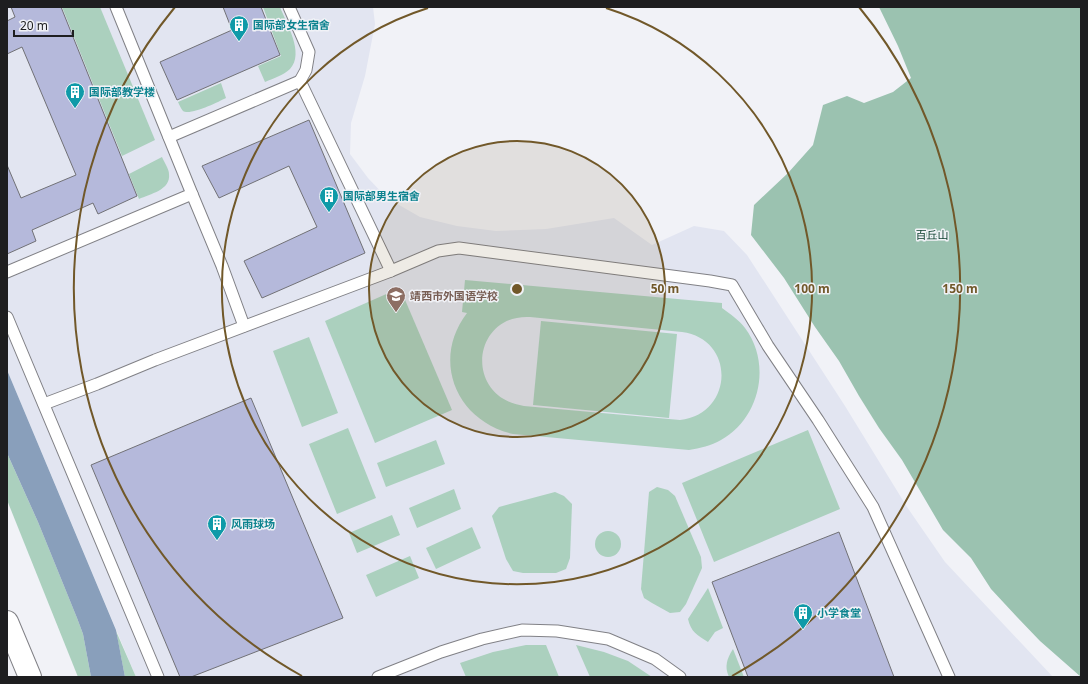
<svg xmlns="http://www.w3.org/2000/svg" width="1088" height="684" viewBox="0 0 1088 684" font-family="'Noto Sans','Noto Sans SC',sans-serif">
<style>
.built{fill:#e2e5f1}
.green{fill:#abd0be;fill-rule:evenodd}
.forest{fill:#9bc2b0}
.water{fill:#899fbb}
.building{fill:#b5b9db;stroke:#717176}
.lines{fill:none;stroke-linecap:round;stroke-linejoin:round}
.lane-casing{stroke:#818186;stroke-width:13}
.secondary-casing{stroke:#818186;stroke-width:24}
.lane{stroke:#fff;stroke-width:11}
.secondary{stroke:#fff;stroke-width:22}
.ring{fill:none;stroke:#715829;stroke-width:2}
.labels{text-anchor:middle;stroke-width:3;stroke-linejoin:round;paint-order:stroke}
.culture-label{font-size:11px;font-weight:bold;fill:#0d838f;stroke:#f1f2f7;text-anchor:start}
.park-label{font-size:11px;fill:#0c402e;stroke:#f1f2f7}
.education-label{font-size:11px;font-weight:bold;fill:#785e54;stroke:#f1f2f7;text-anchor:start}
.centre{fill:#715829;stroke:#f1f2f7;stroke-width:2}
.ring-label{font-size:12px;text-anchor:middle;font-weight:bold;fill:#715829;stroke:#f1f2f7;stroke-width:3;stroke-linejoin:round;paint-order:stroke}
</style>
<rect width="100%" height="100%" fill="#f1f2f7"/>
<!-- built -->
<path class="built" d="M7 7H373L375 24 365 76 351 123 350 154 368 178 387 198 420 217 457 226 496 231 546 229 614 218 652 245 694 226 724 231 747 255 845 406 907 507 945 562 1053 677H136L7 370Z"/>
<!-- green -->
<g class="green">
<path d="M62 7H100L155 140 122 156Z"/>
<path d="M263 7H280C286 23 305 53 290 69 284 75 274 78 265 82L258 66 281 56Z"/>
<path d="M221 83 226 98C218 102 190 116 183 111 181 109 179 104 178 102Z"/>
<path d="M162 157C164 162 169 169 169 174 171 190 150 194 139 199L129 174Z"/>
<path d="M465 280 722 303V308C730 314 739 320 745 328 772 364 760 418 721 440 711 446 700 448 689 450L513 434C456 421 431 360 467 313L462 312ZM530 317 682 332C736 339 734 414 680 420L524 406C463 397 472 314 530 317Z"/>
<path d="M400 288 452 410 375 443 325 321Z"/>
<path d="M541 321 677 334 669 418 533 405Z"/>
<path d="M309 337 338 413 302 427 273 351Z"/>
<path d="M348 428 376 498 337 514 309 444Z"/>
<path d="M808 430 840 509 714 562 682 483Z"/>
<path d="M436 440 445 464 386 487 377 463Z"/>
<path d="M7 453 38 522 77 618 83 634 91 677H78L7 500Z"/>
<path d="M657 487 668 490 675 496 701 557 702 568 686 604 680 612 670 613 652 603 644 598 641 589 649 492Z"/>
<path d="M454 489 461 509 417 528 409 508Z"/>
<path d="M555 492 564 496 572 504 570 558 566 569 556 573H523L513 571 506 559 492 516 499 507Z"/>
<path d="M392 515 400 535 357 553 349 533Z"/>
<path d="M472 527 481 548 436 569 426 548Z"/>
<circle cx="608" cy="544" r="13"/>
<path d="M410 556 419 578 376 597 366 575Z"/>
<path d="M708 588 723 628 715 632 708 642C697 635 691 632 688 619Z"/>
<path d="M116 631 136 677H125Z"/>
<path d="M526 645H546L559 677H466L460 663 493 652Z"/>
<path d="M576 645 604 652 628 661 652 677H590Z"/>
<path d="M733 649 744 677H729C724 666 727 659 733 649Z"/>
</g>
<!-- forest -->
<path class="forest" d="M879 7H1081V677L1040 641 1017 617 991 589 971 558 943 530 902 460 879 428 859 396 839 361 815 327 784 278 751 235 754 205 788 173 813 145 823 105 847 96 864 103 893 92 911 78 898 46Z"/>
<!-- water -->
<path class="water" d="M7 370 116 630 125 677H91L83 634 77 618 38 522 7 453Z"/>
<!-- building -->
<g class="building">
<path d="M11 7H61L137 196 98 214 93 203 32 230 36 241 7 254V165L21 198 76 175 22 47 7 54V21L15 17Z"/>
<path d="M223 7H261L280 55 177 100 160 62 232 30Z"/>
<path d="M309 120 365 253 262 298 244 261 317 227 289 166 219 198 202 166Z"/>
<path d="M251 398 343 618 191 677H180L91 465Z"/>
<path d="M839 532 894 677H748L712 582Z"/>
</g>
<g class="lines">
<defs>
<g id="lane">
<path d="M116 7 192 194 222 266 244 326"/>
<path d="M289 7 309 52 306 70 300 81 391 271"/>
<path d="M169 137 300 81"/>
<path d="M7 272 192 194"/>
<path d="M7 317 158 677"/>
<path d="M44 404 97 384 155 360 391 271 438 251 459 248 710 281 732 285 768 346 818 420 873 507 949 677"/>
<path d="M378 677 441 652 482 639 522 630 557 631 608 639 655 659 680 677"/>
</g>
<path id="secondary" d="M7 622 30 677"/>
</defs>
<!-- lane casing -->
<use href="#lane" class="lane-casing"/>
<!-- secondary casing -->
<use href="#secondary" class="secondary-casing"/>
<!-- lane -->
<use href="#lane" class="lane"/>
<!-- secondary -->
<use href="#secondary" class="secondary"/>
</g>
<!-- distance rings -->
<circle cx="517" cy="289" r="148" fill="#715829" fill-opacity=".12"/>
<g class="ring">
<circle cx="517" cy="289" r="148"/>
<path d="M606 8A295 295 0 1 1 428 8"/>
<path d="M302 676A443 443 0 0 1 175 7M859 7A443 443 0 0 1 732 676"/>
</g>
<!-- icons -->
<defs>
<symbol id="building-pin" viewBox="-11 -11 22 30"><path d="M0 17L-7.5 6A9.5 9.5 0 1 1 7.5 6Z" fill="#0f9aa8" stroke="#f1f2f7"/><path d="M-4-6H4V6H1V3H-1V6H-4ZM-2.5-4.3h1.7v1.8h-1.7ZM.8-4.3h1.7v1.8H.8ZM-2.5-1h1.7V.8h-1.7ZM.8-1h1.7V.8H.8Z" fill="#fff"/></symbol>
<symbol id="school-pin" viewBox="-11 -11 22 30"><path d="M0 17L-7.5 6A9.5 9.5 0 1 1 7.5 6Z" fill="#8d6e63" stroke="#f1f2f7"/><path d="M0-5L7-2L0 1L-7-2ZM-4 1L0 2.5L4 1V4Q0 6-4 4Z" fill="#fff"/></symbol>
</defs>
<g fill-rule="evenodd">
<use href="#building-pin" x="228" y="14" width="22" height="30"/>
<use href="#building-pin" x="64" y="81" width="22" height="30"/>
<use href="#building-pin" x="318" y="185" width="22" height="30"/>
<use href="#school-pin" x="385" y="285" width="22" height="30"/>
<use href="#building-pin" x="206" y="513" width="22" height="30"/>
<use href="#building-pin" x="792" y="602" width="22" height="30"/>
</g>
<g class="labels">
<!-- culture labels -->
<g class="culture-label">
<text x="253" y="29">国际部女生宿舍</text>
<text x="89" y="96">国际部教学楼</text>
<text x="343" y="200">国际部男生宿舍</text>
<text x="231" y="528">风雨球场</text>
<text x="817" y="617">小学食堂</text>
</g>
<!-- park labels -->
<g class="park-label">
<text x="932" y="239">百丘山</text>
</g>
<!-- education labels -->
<g class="education-label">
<text x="410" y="300">靖西市外国语学校</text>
</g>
</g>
<circle cx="517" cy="289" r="6" class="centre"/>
<g class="ring-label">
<text x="665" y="293">50 m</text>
<text x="812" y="293">100 m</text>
<text x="960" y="293">150 m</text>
</g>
<!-- border -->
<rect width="1088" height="684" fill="none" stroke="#1e1e20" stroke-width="16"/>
<!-- scale -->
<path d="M14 30v6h59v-6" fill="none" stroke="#1e1e20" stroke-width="2"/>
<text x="20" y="30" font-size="12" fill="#1e1e20" stroke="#f1f2f7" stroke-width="3" paint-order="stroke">20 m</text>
</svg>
